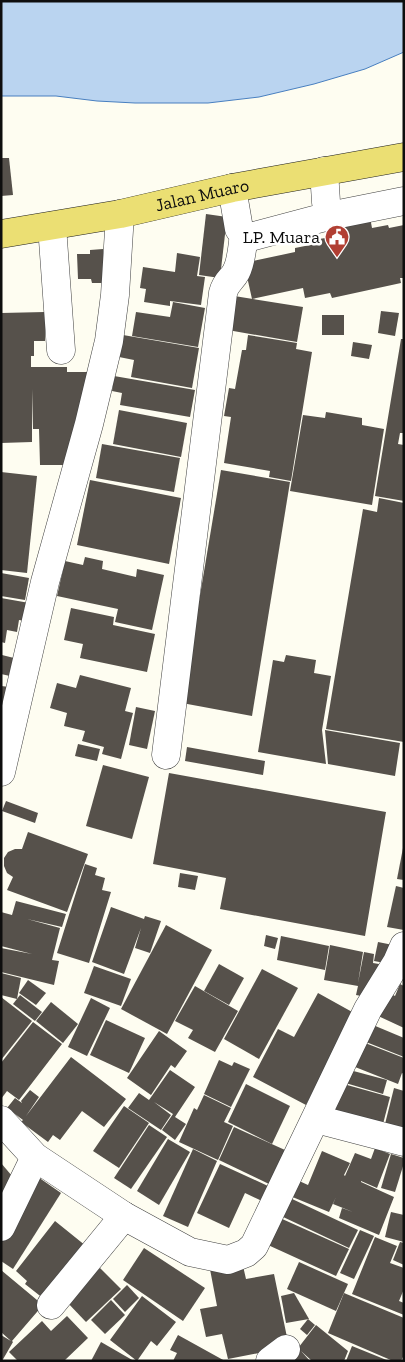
<svg xmlns="http://www.w3.org/2000/svg" width="405" height="1362" viewBox="0 0 405 1362" font-family="'Zilla Slab',serif">
<style>
.water{fill:#bad4f0;stroke:#487fc0}
.building{fill:#56514b}
.lines{fill:none;stroke-linecap:round;stroke-linejoin:round}
.minor-casing{stroke:#414141;stroke-width:29}
.major-casing{stroke:#1f1f1f;stroke-width:29}
.minor{stroke:#fff;stroke-width:28}
.major{stroke:#ebdf73;stroke-width:28}
.labels{text-anchor:middle;stroke-width:5;stroke-linejoin:round;paint-order:stroke}
.street-label{font-size:18px;fill:#0e0e0e;stroke:#fff}
.poi-label{font-size:18px;fill:#0e0e0e;stroke:#fff;text-anchor:end}
</style>
<rect width="100%" height="100%" fill="#fefdf1"/>
<!-- water -->
<path class="water" d="M1 1H404V52L365 69 314 84 259 97 208 103H135L97 101 56 96H1Z"/>
<!-- building -->
<g class="building">
<path d="M1 158H9L13 195 1 196Z"/>
<path d="M369 212 372 228 388 225 389 228 404 225V278H400L401 283 332 298 330 293 305 298 303 288 252 299 244 263 295 252V248L320 243 319 239 332 237 328 220Z"/>
<path d="M206 214 227 217 220 278 199 275Z"/>
<path d="M103 249 105 283H92L91 279H78L77 254H90V250Z"/>
<path d="M177 253 200 257 197 276 205 277 201 305 170 301V306L144 302 146 289 140 288 143 267 175 272Z"/>
<path d="M228 295 303 307 297 342 222 329Z"/>
<path d="M173 302 205 308 198 347 132 336 136 312 170 317Z"/>
<path d="M381 311 399 313 395 336 378 333Z"/>
<path d="M45 312V341H34V356H31V367H67V372H90L69 444V465H40L39 429H33L32 389V442L1 443V313Z"/>
<rect x="322" y="315" width="22" height="20"/>
<path d="M123 335 199 348 192 388 131 377 134 360 119 357Z"/>
<path d="M248 335 297 343 296 349 312 352 291 481 269 477 270 471 224 463 231 417 224 416 229 388 235 389 242 350H246Z"/>
<path d="M401 339H404V433H400L398 444 404 445V501L375 496Z"/>
<path d="M353 342 372 345 369 359 351 356Z"/>
<path d="M114 376 195 390 190 417 120 405 122 393 112 391Z"/>
<path d="M119 410 187 423 181 457 113 444Z"/>
<path d="M326 412 362 418V425L384 429 372 505 290 491 303 415 325 418Z"/>
<path d="M102 444 180 458 174 492 96 478Z"/>
<path d="M221 470 290 482 252 716 182 703Z"/>
<path d="M1 472 37 476 27 573 1 570Z"/>
<path d="M90 480 181 498 169 564 77 545Z"/>
<path d="M379 498 404 503V742L326 729 363 509 377 512Z"/>
<path d="M85 557 103 561 102 569 136 577 137 569 164 575 152 630 115 622 118 609 57 596 65 561 83 565Z"/>
<path d="M1 573 29 578 25 600 1 596Z"/>
<path d="M1 598 35 604 32 622 19 620 17 632 7 630 5 643 1 642Z"/>
<path d="M71 608 114 617 113 625 155 634 147 672 80 658 83 644 64 640Z"/>
<path d="M2 655 14 658 10 676 1 674Z"/>
<path d="M286 655 316 660 314 673 331 676 322 730 326 764 258 752 273 660 284 662Z"/>
<path d="M80 675 131 688 125 711 133 713 121 759 102 754 104 747 82 741 85 731 64 726 67 713 50 708 57 683 76 688Z"/>
<path d="M1 686 10 687 1 728Z"/>
<path d="M136 707 155 711 147 749 129 745Z"/>
<path d="M325 730 400 743 395 776 328 764Z"/>
<path d="M78 744 100 749 97 761 75 756Z"/>
<path d="M187 747 265 761 263 775 185 761Z"/>
<path d="M103 765 149 777 132 839 86 826Z"/>
<path d="M169 773 386 812 365 936 220 909 226 878 153 864Z"/>
<path d="M6 801 38 813 35 823 2 811Z"/>
<path d="M28 832 88 854 67 912 7 890 13 877 7 873 4 866V858L8 852 15 849H22Z"/>
<path d="M403 848H404V880L397 879Z"/>
<path d="M85 864 97 868 95 875 105 878 102 890 111 892 89 963 57 953Z"/>
<path d="M180 873 198 876 195 890 178 887Z"/>
<path d="M396 886 404 888V930L387 927Z"/>
<path d="M16 901 66 914 62 927 27 919 60 928 52 960 59 961 54 985 1 972V948L32 954 1 946V912L12 915Z"/>
<path d="M111 907 144 919 145 916 161 921 150 953 135 948 141 928 124 974 92 962Z"/>
<path d="M166 925 212 950 167 1034 121 1009Z"/>
<path d="M266 935 278 938 275 949 264 946Z"/>
<path d="M281 936 329 946 325 970 277 960Z"/>
<path d="M378 942 393 945 390 964 374 961Z"/>
<path d="M330 945 363 952 358 983 364 952 374 954 373 963 379 964 372 998 356 995 358 986 324 980Z"/>
<path d="M219 964 244 978 229 1005 204 991Z"/>
<path d="M94 966 131 979 121 1006 84 993Z"/>
<path d="M262 969 298 988 259 1059 224 1039Z"/>
<path d="M1 973 21 978 17 999 1 995Z"/>
<path d="M28 980 46 993 36 1005 19 993Z"/>
<path d="M400 984 404 986V1028L376 1015 387 992 395 996Z"/>
<path d="M195 986 238 1011 215 1052 188 1038 193 1030 175 1021Z"/>
<path d="M318 993 354 1013 306 1105 253 1077 278 1029 294 1037Z"/>
<path d="M20 995 42 1012 35 1021 13 1004Z"/>
<path d="M1 997 32 1021 1 1060Z"/>
<path d="M91 998 110 1008 87 1056 68 1047Z"/>
<path d="M51 1002 78 1024 63 1043 36 1021Z"/>
<path d="M106 1020 145 1038 129 1073 90 1055Z"/>
<path d="M33 1022 62 1044 19 1100 7 1091 1 1099V1063Z"/>
<path d="M373 1025 404 1038V1057L366 1042Z"/>
<path d="M159 1031 187 1051 175 1068 171 1065 151 1095 127 1078Z"/>
<path d="M360 1041 404 1058V1074L402 1073 398 1084 350 1065Z"/>
<path d="M71 1057 126 1099 104 1127 82 1111 60 1140 53 1135 48 1142 21 1122 23 1120 7 1108 15 1098 22 1103 21 1101 30 1090 39 1097 26 1116Z"/>
<path d="M219 1060 232 1066 234 1062 250 1069 231 1107 204 1094Z"/>
<path d="M346 1069 387 1080 383 1094 342 1082Z"/>
<path d="M170 1070 195 1087 175 1117 186 1124 175 1140 162 1130 173 1114 154 1102 171 1115 161 1130 128 1108 139 1093 149 1100Z"/>
<path d="M340 1083 390 1097 383 1124 332 1109Z"/>
<path d="M246 1084 290 1106 272 1144 228 1122Z"/>
<path d="M394 1088 404 1091V1129L385 1124Z"/>
<path d="M204 1095 231 1108 224 1122 233 1126 218 1160 179 1142 194 1108 197 1110Z"/>
<path d="M124 1106 149 1123 119 1168 93 1151Z"/>
<path d="M149 1125 167 1137 131 1189 114 1178Z"/>
<path d="M234 1127 285 1150 269 1184 219 1160Z"/>
<path d="M168 1139 190 1152 159 1205 137 1191Z"/>
<path d="M375 1148 390 1154 377 1188 361 1181V1182L394 1197 379 1235 339 1218 342 1208 353 1212 333 1204 336 1197 329 1212 290 1196 297 1180 308 1185 322 1151 350 1163 344 1175 345 1176 355 1153 371 1159Z"/>
<path d="M193 1149 217 1161 188 1227 163 1216Z"/>
<path d="M391 1154 404 1158V1163L395 1192 381 1188Z"/>
<path d="M1 1163 18 1183 5 1194 1 1190Z"/>
<path d="M220 1164 268 1186 262 1201 245 1193 229 1228 197 1213Z"/>
<path d="M38 1177 61 1193 13 1269 1 1261V1234Z"/>
<path d="M290 1198 358 1230 349 1248 281 1216Z"/>
<path d="M391 1212 404 1215V1242L385 1237Z"/>
<path d="M280 1218 349 1249 336 1276 268 1245Z"/>
<path d="M55 1221 86 1246 44 1299 25 1284 27 1281 16 1271Z"/>
<path d="M360 1230 374 1236 354 1279 340 1273Z"/>
<path d="M375 1237 397 1246 390 1263 404 1268V1289L399 1301 404 1303V1315L352 1294Z"/>
<path d="M400 1242 404 1243V1265L393 1260Z"/>
<path d="M144 1248 205 1288 183 1321 123 1280Z"/>
<path d="M299 1262 348 1284 336 1311 287 1289Z"/>
<path d="M209 1264 243 1266 246 1279 274 1274 289 1347 228 1359 222 1334 206 1337 200 1309 217 1306Z"/>
<path d="M100 1268 121 1289 86 1322 65 1300Z"/>
<path d="M1 1270 43 1305 12 1341 13 1342 2 1361 1 1335 11 1341 1 1332Z"/>
<path d="M127 1285 139 1298 125 1312 113 1299Z"/>
<path d="M294 1293 309 1319 286 1323 281 1296Z"/>
<path d="M344 1293 404 1318V1355L401 1361H393L328 1333Z"/>
<path d="M142 1296 176 1322 157 1346 151 1341 137 1361 110 1340Z"/>
<path d="M111 1300 125 1315 105 1334 91 1320Z"/>
<path d="M67 1316 88 1338 64 1361H18L9 1352 42 1321 51 1331Z"/>
<path d="M308 1319 315 1325 307 1335 300 1329Z"/>
<path d="M316 1325 348 1351 344 1361H312L301 1351 310 1361H288Z"/>
<path d="M178 1335 225 1361H173L177 1353 170 1350Z"/>
<path d="M101 1342 134 1361H91Z"/>
<path d="M352 1346 389 1361H346Z"/>
</g>
<g class="lines">
<defs>
<g id="minor">
<path d="M232 188 239 229 244 235 250 237 329 216 326 202 324 171"/>
<path d="M329 216 404 201"/>
<path d="M52 226 61 350"/>
<path d="M166 755 223 293C226 281 232 280 236 272 242 261 242 246 244 235"/>
<path d="M1 772 45 582 89 424 109 341 115 295 120 214"/>
<path d="M316 1119 404 1142"/>
<path d="M1 1120 35 1157 124 1216 190 1252 228 1260 246 1253 254 1246 368 1009 397 962 404 946"/>
<path d="M1 1227 35 1157"/>
<path d="M51 1305 124 1216"/>
<path d="M270 1361 286 1349"/>
</g>
<g id="major">
<path id="s1" d="M1 234 120 214 232 188 404 157"/>
</g>
</defs>
<!-- minor casing -->
<use href="#minor" class="minor-casing"/>
<!-- major casing -->
<use href="#major" class="major-casing"/>
<!-- minor -->
<use href="#minor" class="minor"/>
<!-- major -->
<use href="#major" class="major"/>
</g>
<!-- icons -->
<defs>
<symbol id="civic-pin" viewBox="-11 -11 22 30"><path d="M0 17L-7.5 6A9.5 9.5 0 1 1 7.5 6Z" fill="#b13f33" stroke="#fff"/><path d="M-.6-6.5H3V-4.5H.6V-3L4-1V1h2V6H-6V1h2V-1L-.6-3ZM-1.2 2.5V6h2.4V2.5Z" fill="#fff"/></symbol>
</defs>
<g fill-rule="evenodd">
<use href="#civic-pin" x="323" y="223" width="28" height="38"/>
</g>
<g class="labels">
<!-- street labels -->
<g class="street-label">
<text dy="6" stroke="none"><textPath href="#s1" startOffset="205">Jalan Muaro</textPath></text>
</g>
<!-- poi labels -->
<g class="poi-label">
<text x="320" y="243">LP. Muara</text>
</g>
</g>
<!-- border -->
<rect width="405" height="1362" fill="none" stroke="#0e0e0e" stroke-width="5"/>
</svg>
